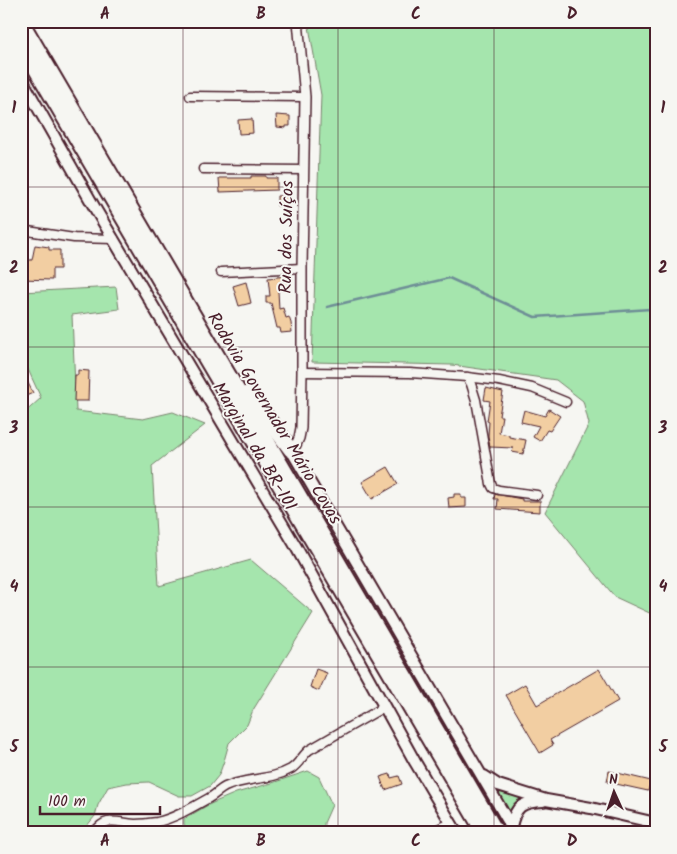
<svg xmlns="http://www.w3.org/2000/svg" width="677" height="854" viewBox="0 0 677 854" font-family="Kalam,sans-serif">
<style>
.green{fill:#a5e5ad;stroke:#78826c}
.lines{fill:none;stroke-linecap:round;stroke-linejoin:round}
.stream{stroke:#6e8e96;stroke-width:2.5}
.building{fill:#f2cea2;stroke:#4a1f2b}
.minor-casing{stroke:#4a1f2b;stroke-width:11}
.tertiary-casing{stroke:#4a1f2b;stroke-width:12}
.secondary-casing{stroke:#4a1f2b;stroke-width:14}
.motorway-casing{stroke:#4a1f2b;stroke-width:18}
.minor{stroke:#f6f6f2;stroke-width:8}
.tertiary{stroke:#f6f6f2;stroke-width:9}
.secondary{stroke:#f6f6f2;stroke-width:10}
.motorway{stroke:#f6f6f2;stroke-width:14}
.grid{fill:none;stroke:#4a1f2b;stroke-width:1;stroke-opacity:0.55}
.labels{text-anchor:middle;stroke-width:4;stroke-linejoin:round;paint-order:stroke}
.street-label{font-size:18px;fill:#4a1f2b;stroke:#f6f6f2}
.neatline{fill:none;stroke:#4a1f2b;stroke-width:2}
.grid-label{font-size:16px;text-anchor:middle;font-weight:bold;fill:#4a1f2b}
</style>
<rect width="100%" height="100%" fill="#f6f6f2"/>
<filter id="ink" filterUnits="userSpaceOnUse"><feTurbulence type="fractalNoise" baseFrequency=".02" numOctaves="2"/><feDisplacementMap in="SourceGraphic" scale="10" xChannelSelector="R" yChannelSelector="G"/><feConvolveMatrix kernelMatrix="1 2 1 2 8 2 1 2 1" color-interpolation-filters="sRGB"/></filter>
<g filter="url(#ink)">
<!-- green -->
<g class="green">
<path d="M308 21H656V616L615 597 545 512 589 424 583 401 556 380 452 365 312 362 321 95Z"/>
<path d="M116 287 119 309 72 315 76 411 143 419 173 412 205 425 152 466 159 586 251 560 313 613 253 710 247 725 229 743 224 761 219 775 210 786 192 796H179L149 782 127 783 108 787 98 805 95 816 81 833H21V416L41 398 21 354V292Z"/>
<path d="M308 771 319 777 332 805 324 823V833H190L184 824V819L208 805 236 793 272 783Z"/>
<path d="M494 791 531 798 518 804 509 812Z"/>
</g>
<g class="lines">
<!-- stream -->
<path class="stream" d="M327 307 449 278 535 317 650 309 656 311"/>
</g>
<!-- building -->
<g class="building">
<path d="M276 115 290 116V126H286V128L277 127Z"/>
<path d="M252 119 253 133 239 134 238 120Z"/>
<path d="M251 176H266V178H277V190L220 192 219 178H251Z"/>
<path d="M289 195V205L277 206V196Z"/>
<path d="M35 245 49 247V250H60V269H52V280L21 279V260H32Z"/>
<path d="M288 276 289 287H279V291H278L279 309 283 308 286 318 289 317 291 323 292 332 281 333 280 328H277L271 303H266V296H270L268 278Z"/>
<path d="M246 282 251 303 239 306 233 286Z"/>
<path d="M21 369 33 393 21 398Z"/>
<path d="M78 370 89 371 88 401H74L75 375H78Z"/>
<path d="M486 388 503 392 499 416H502L499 433 509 435V437L526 440 523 454 512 452 513 448 490 447 488 436 489 422 487 421 490 401 484 400Z"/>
<path d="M549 409 560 416 550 431 547 430 540 441 533 437 539 426 521 422 524 410 545 416Z"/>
<path d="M388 467 398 484 372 499 362 482Z"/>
<path d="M454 494H461V498H466V507L449 508 448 498 454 497Z"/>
<path d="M495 494 522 499V501H540V512L497 509 498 499H494Z"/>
<path d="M316 669 327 673 319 691 310 687Z"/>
<path d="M599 669 618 701 550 740 553 745 540 753 506 695 525 684 537 705Z"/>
<path d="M609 771 651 781 648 791 607 782Z"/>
<path d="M390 774 391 778 399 776 402 784 385 790 380 777Z"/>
</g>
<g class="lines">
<defs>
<g id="minor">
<path d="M190 96 305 97"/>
<path d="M203 169 303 170"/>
<path d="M21 230 74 238 114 239"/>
<path d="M221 272 302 268"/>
<path d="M302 372 410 373 467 377 499 381 532 388 566 402"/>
<path d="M467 377 471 384 476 400 491 484 493 488 499 490 537 495"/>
<path d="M94 833C106 815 117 823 135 824 143 824 150 823 157 822 175 818 193 807 209 798 215 795 219 790 225 787 246 777 270 781 291 769 299 764 302 756 309 750L384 707"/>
<path d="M429 833 451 823"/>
</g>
<path id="tertiary" d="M291 450 296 445 299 438 301 428 302 372V268L305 97 298 21"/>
<g id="secondary">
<path d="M21 78 96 210 295 545 415 762 457 833"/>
<path d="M291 450 515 833"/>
<path d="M484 776 498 785 546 800 591 808 656 823"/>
<path d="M511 826C516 806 521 802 543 801"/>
</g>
<g id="motorway">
<path d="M21 21 497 833"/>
<path d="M21 44 484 833"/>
<path d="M248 393 291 450"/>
</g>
</defs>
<!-- minor casing -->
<use href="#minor" class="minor-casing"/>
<!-- tertiary casing -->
<use href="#tertiary" class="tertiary-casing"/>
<!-- secondary casing -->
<use href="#secondary" class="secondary-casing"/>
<!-- motorway casing -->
<use href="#motorway" class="motorway-casing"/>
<!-- minor -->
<use href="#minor" class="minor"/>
<!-- tertiary -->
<use href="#tertiary" class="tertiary"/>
<!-- secondary -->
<use href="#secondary" class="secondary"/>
<!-- motorway -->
<use href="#motorway" class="motorway"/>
</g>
</g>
<!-- grid -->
<path class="grid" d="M183 21V833M338 21V833M494 21V833M21 187H656M21 347H656M21 507H656M21 667H656"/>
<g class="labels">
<!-- street labels -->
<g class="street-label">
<text transform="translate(286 237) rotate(-89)" y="6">Rua dos Suíços</text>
<text transform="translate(275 418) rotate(59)" y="6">Rodovia Governador Mário Covas</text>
<text transform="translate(255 446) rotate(59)" y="6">Marginal da BR-101</text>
</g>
</g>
<!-- margin -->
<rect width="677" height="854" fill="none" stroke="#f6f6f2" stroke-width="55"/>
<!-- north arrow -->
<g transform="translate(614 792) rotate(357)" stroke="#f6f6f2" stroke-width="4" paint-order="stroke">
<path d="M0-4L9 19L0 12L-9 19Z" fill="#4a1f2b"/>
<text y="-8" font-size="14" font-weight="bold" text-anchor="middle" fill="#4a1f2b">N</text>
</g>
<!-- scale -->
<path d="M40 806v8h120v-8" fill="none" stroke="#4a1f2b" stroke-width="2.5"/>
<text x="48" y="806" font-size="15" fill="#4a1f2b" stroke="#f6f6f2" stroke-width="4" paint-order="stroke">100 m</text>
<rect x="28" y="28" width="622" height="798" class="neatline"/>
<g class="grid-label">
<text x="105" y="19">A</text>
<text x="261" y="19">B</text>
<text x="416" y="19">C</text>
<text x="572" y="19">D</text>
<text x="14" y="113">1</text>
<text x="663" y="113">1</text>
<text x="14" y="273">2</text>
<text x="663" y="273">2</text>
<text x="14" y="433">3</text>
<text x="663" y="433">3</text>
<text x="14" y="592">4</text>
<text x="663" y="592">4</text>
<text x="14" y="752">5</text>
<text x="663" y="752">5</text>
<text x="105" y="846">A</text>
<text x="261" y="846">B</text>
<text x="416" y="846">C</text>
<text x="572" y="846">D</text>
</g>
</svg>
